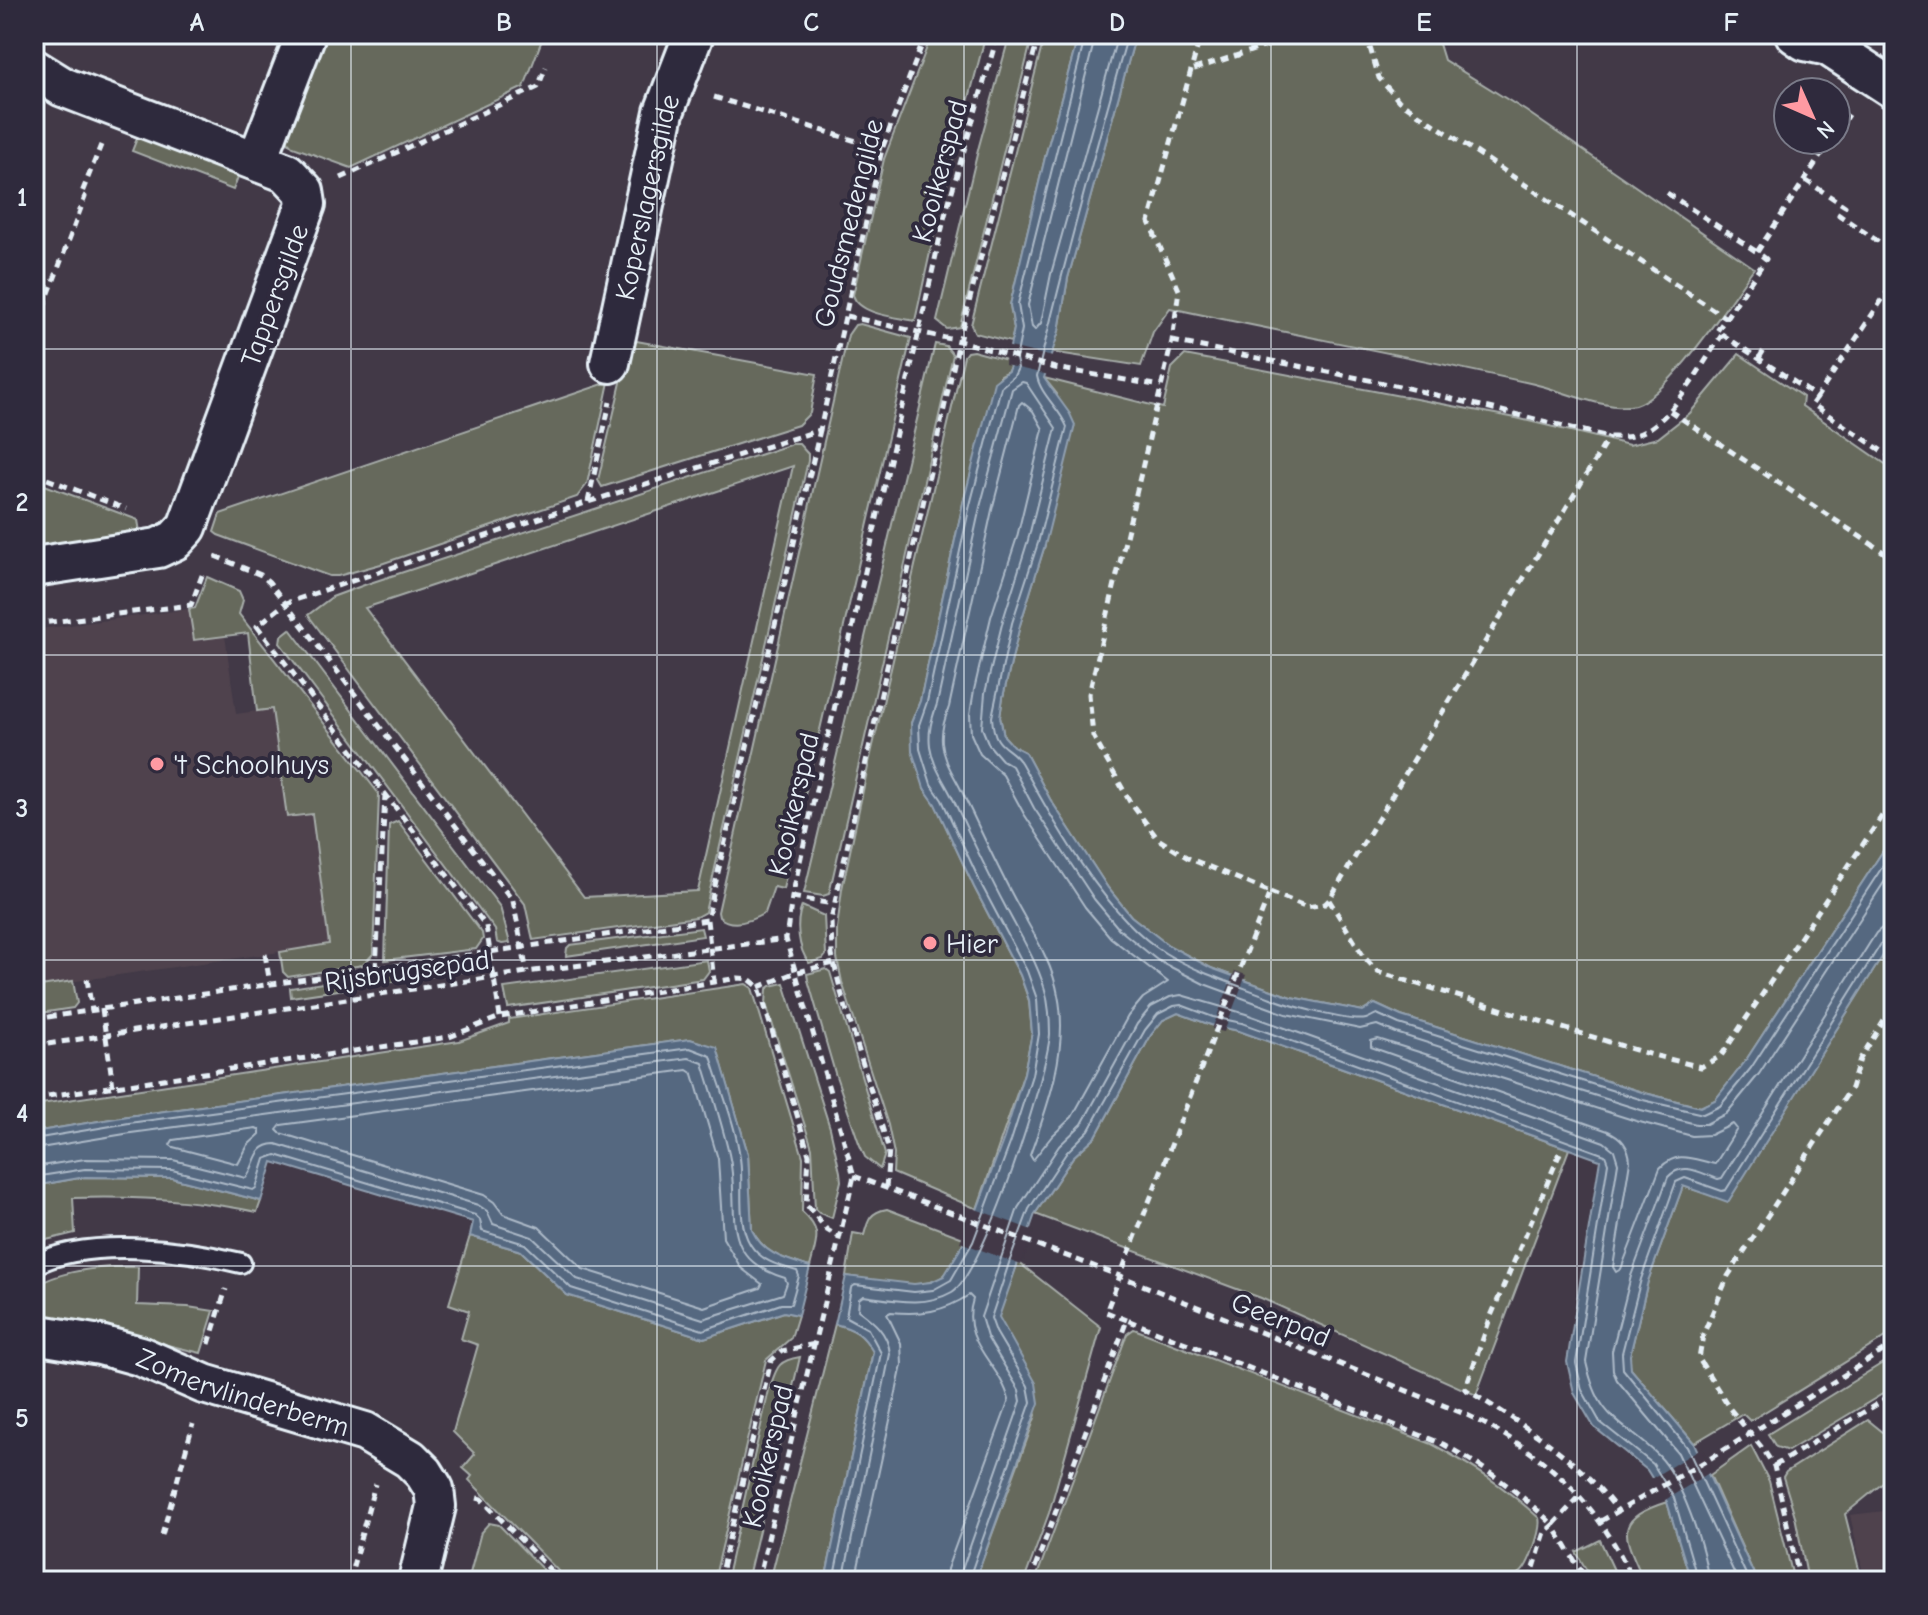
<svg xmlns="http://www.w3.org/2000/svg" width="1928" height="1615" viewBox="0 0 1928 1615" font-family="'Comic Neue',sans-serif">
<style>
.built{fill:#50434e}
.green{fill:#66695b;stroke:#a7adaa;stroke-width:2;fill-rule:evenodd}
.water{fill:#556880;stroke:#909fb0;stroke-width:2}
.pier{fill:#423947}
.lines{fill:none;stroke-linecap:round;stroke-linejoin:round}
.shore{stroke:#adbac8;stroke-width:2}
.lane-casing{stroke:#e8f1f8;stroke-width:24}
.street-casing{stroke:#e8f1f8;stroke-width:44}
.path{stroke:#e8f1f8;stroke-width:5;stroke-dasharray:8 6;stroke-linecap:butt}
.lane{stroke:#2f2a3d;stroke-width:18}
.street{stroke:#2f2a3d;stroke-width:38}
.grid{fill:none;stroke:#e8f1f8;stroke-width:2;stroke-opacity:0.55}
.poi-dot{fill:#ff9aa2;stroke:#2f2a3d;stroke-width:3}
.labels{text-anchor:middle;stroke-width:8;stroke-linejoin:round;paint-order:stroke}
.street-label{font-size:28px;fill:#e8f1f8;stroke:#2f2a3d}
.poi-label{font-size:28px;fill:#e8f1f8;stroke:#2f2a3d;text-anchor:start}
.neatline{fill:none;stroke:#e8f1f8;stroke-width:3}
.grid-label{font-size:26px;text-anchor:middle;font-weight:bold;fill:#e8f1f8}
</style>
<rect width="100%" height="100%" fill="#423947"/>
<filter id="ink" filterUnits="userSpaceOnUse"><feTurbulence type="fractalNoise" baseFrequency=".0125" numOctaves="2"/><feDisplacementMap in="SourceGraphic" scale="16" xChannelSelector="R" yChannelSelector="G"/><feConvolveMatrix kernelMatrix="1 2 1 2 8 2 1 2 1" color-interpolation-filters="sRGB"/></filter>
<g filter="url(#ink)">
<!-- built -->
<g class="built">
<path d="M189 609 194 640 225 636 236 714 272 709 287 816 312 814 329 945 34 987V630Z"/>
<path d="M1894 1510V1581H1865L1850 1515Z"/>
</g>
<!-- green -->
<g class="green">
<path d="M319 34H536L543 37 524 87 351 168 293 147 284 137Z"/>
<path d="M932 34H986L938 216 915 321C897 317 859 315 853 295L884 159Z"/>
<path d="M1010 34H1033L960 327 947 329 937 321 979 146Z"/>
<path d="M1045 34H1079L1046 153 1010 305 1014 329 1011 342 975 333 971 325Z"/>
<path d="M1136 34H1436L1444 60 1526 111 1754 268C1730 300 1671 394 1635 405 1610 412 1560 390 1534 384 1413 357 1291 334 1170 308L1153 332 1141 366 1051 352 1059 331 1068 278Z"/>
<path d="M140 131 241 169 233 190 132 151Z"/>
<path d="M860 324 911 338 783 889 774 887 765 913C751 921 732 928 719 917L718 912 848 335 855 325Z"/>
<path d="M631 340 817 374 810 413 798 425 602 487 598 480Z"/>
<path d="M935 344 946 346 953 355 829 894 823 896 804 893Z"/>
<path d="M973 351 1007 360 1010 366 1008 371 1000 375 963 503 920 701 911 723 924 788 935 803 974 887 1020 975 1029 1001 1032 1033 1024 1073 977 1209 893 1173 894 1154 888 1125 842 982 837 958V929L842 889 868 767 964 356 967 352Z"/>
<path d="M1739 354 1803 397 1802 406 1894 470V834L1744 1063 1715 1100 1701 1107 1645 1093 1401 1016 1375 1004 1363 1011 1291 997 1211 968 1168 945 1131 916 1108 888 1050 799 1025 752 1013 746 1004 736 1000 717 1003 697 1020 625 1045 545 1057 394 1044 378 1163 408 1172 368 1185 355 1516 418 1629 445 1658 438 1690 413Z"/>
<path d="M609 382 587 484 577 497 381 564 338 576H329L218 535 214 532 220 514Z"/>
<path d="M792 444H799L808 454V461L705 912 696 917 533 940 525 904 308 615 332 597 367 584ZM793 466 698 891 584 897 365 608Z"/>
<path d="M34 481 138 520 141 538 34 553Z"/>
<path d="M207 577 239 591 243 600 239 614 379 794 373 954 363 965 288 977 283 972 280 952 329 944 312 814 287 817 272 709 257 711 248 633 194 640 189 609 195 608Z"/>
<path d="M290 629 500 907 510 943 502 944 497 942 495 930 280 643 281 636Z"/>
<path d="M398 821 482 933 483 939 476 949 385 960 389 825Z"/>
<path d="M802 906 824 916 826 955 823 959 809 963C798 949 795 923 802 906Z"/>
<path d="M701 928 703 936 566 956 567 948 570 945Z"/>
<path d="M1894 938V1332L1750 1421 1743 1414 1694 1443 1630 1368V1355L1648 1281 1683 1186 1728 1201Z"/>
<path d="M472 960 478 963 480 969 291 997 290 988Z"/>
<path d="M707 960 709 971 703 979 508 1008 504 988Z"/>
<path d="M826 969 830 972 885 1154 880 1169 865 1157 859 1143 835 1073 808 980 807 974Z"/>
<path d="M73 981 77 1003 73 1008 34 1014V987Z"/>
<path d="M784 983 830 1128 840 1172 841 1181 832 1218 819 1213 815 1209 812 1148 766 1004 767 989 771 986Z"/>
<path d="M746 984 752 988 803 1157 802 1212C824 1232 816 1241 810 1267 785 1259 764 1255 752 1230L748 1154 717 1048 690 1039 128 1116 34 1132V1105L459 1041 509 1023V1019Z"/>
<path d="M1178 1013 1211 1025 1239 1031 1569 1149 1476 1395 1261 1298 1035 1214 1073 1157 1096 1136 1151 1035 1163 1020Z"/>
<path d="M85 1177 172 1178 261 1201 257 1212C195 1199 136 1196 73 1198L75 1233 34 1243V1186Z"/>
<path d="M887 1209 966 1239C959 1250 954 1263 946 1273 929 1294 870 1279 846 1276L853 1233 864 1235C868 1220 870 1212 887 1209Z"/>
<path d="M470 1236 521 1251 567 1295 704 1338 784 1312 798 1315 791 1338 766 1360 714 1581H568L469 1480 472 1476 463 1468 475 1454 453 1432 478 1345 461 1339 469 1311 449 1304Z"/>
<path d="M1018 1262 1101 1327 1049 1513 1024 1581H975L1036 1415 998 1317Z"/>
<path d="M110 1267H138L137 1305 188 1307 214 1311 201 1353 129 1336 34 1320 35 1286C58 1273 84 1269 110 1267Z"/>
<path d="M835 1324C855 1329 863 1334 873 1351L825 1581H770Z"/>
<path d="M1134 1329 1432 1444C1473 1466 1505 1487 1539 1518 1542 1528 1529 1567 1520 1573 1513 1579 1503 1579 1494 1581H1035L1127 1334Z"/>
<path d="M1894 1356V1387L1788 1451 1776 1447 1768 1434Z"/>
<path d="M800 1357 747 1581H726L769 1390C777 1368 776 1361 800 1357Z"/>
<path d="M1868 1420 1894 1441V1474L1845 1514 1862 1581H1808L1795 1516 1783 1477 1786 1472Z"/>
<path d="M1751 1446 1769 1481 1794 1581H1757L1710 1475Z"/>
<path d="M1667 1502 1691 1581H1644C1625 1536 1610 1520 1667 1502Z"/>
<path d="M489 1523 499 1525 554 1581H468L481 1532Z"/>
<path d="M1600 1540 1619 1581H1593L1576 1552Z"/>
</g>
<!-- water -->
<g class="water">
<path d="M1079 34H1136L1068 278 1059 331 1044 378 1070 414 1075 425 1045 545 1020 625 1003 697 1000 717 1004 736 1013 746 1025 752 1050 799 1108 888 1131 916 1168 945 1211 968 1291 997 1363 1011 1375 1004 1401 1016 1645 1093 1700 1107 1715 1100 1744 1063 1894 834V938L1728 1202 1683 1186 1648 1281 1630 1355 1631 1369 1694 1443 1757 1581H1691L1667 1502 1647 1470 1594 1427 1574 1393 1567 1362 1600 1160 1239 1031 1211 1025 1178 1013 1163 1020 1151 1035 1096 1136 1073 1157 1035 1214 999 1317 1036 1383 1039 1403 975 1581H825L873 1352C863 1334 855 1329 835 1324L846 1276 914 1284 931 1282 944 1276 966 1239 1004 1138 1024 1073 1032 1033 1029 1000 1020 975 974 887 935 804 924 788 912 751 911 723 920 701 963 503 994 382 1008 371 1010 366 1007 360 1014 329 1010 305 1046 153Z"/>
<path d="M690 1039 717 1047 748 1154 752 1230C764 1255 785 1259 810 1267L798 1315 784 1312 704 1338 567 1295 521 1251 470 1236 473 1222 273 1162 261 1201 172 1178 85 1177 34 1186V1132L128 1116Z"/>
</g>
<!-- pier -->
<g class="pier">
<path d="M1006 346 1053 357 1049 375 1005 365Z"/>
<path d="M1235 971 1246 975 1224 1032 1212 1029Z"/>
<path d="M973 1208 1034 1231 1021 1265 960 1242Z"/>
<path d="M1701 1448 1712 1471 1662 1502 1649 1480Z"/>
</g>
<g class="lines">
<!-- shore -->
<g class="shore">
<path d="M1096 34 1028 305 1032 327 1035 330 1041 323 1051 274 1118 34"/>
<path d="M1128 34C1096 148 1064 262 1037 376 1040 394 1060 409 1067 427L1038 543 1012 623 992 717C994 753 1012 744 1023 766 1055 825 1107 917 1165 953 1198 973 1235 984 1271 998 1288 1005 1350 1023 1366 1019 1370 1018 1373 1015 1377 1014L1399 1024 1643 1100 1703 1114 1720 1106 1751 1068 1894 849"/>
<path d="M1022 402 1033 411 1043 429 1017 537 991 617 974 690 970 714 971 734 980 754 1003 775 1024 814 1085 907 1111 938 1168 982 1143 998 1128 1016 1072 1117 1052 1136 1033 1160 1030 1155C1048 1106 1069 1048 1058 995 1052 960 1029 927 1013 896 996 864 981 831 965 798 957 779 944 764 942 742 941 729 945 719 949 707L992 510 1019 405Z"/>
<path d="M1378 1039 1636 1121 1692 1136 1710 1135 1733 1124 1737 1129 1715 1164C1694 1160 1678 1149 1660 1168L1621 1269 1616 1272 1613 1267 1630 1161C1629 1147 1622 1137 1608 1131L1371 1047V1041Z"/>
<path d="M687 1070 693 1074 718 1159 723 1238 741 1268 762 1284 760 1288 704 1307 583 1269 539 1227 503 1214 494 1202 484 1195 280 1133 277 1130 281 1125Z"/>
<path d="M256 1128 260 1130V1134L248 1145 238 1164 173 1147 170 1145 173 1140Z"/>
<path d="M34 1139 129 1123 690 1048 711 1056C720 1088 736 1125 740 1158 744 1184 736 1221 750 1244 760 1261 780 1266 797 1271L799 1276 791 1304H781L703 1330 571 1288 525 1244 482 1231 480 1220 475 1215 276 1155 265 1159 256 1188 253 1190 172 1170 85 1169 34 1177"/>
<path d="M34 1149 131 1133 689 1058 703 1063C712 1093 722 1124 729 1154 742 1208 714 1257 785 1278L787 1283 783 1294 703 1319 577 1279 532 1237 493 1224 487 1211 478 1205 276 1144C253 1145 257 1164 246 1178L173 1160 85 1159 34 1167"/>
<path d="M833 1581 881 1353 868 1329 846 1317 851 1288 855 1285 914 1292 933 1290 951 1280 973 1242 1011 1141 1032 1075 1039 1034 1037 999 1027 971 981 884 942 800 931 784 920 749 919 725 927 702 970 505 1001 387 1014 376 1018 368 1016 359 1022 329 1018 304 1086 34"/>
<path d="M843 1581 890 1354C888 1332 873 1321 858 1310L859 1299 863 1296C893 1300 924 1308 952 1292 984 1273 1047 1075 1050 1034 1050 1023 1049 1009 1047 998 1040 965 1019 934 1004 904 986 870 970 835 954 801 945 782 933 767 930 746 928 730 932 719 937 704L980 507 1012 389 1022 382 1026 383 1056 428 1028 540 1003 620 985 693 982 728 989 745 1002 760 1012 766 1034 808 1094 899 1119 929 1157 960 1204 984 1286 1014 1360 1029 1377 1025 1396 1033 1641 1110 1696 1124H1706L1727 1113 1759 1074 1894 867"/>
<path d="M855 1581 902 1365 901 1343 887 1314 891 1312C921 1315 943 1312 969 1295L973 1299C959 1343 1000 1363 1009 1400L947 1569 946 1581"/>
<path d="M958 1581 1021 1401 1019 1390 987 1337 981 1317 1018 1208 1059 1146 1082 1124 1137 1024 1151 1007 1170 997 1181 995 1246 1014 1604 1142 1614 1150 1618 1163 1586 1362C1600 1423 1620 1418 1659 1456 1681 1478 1706 1550 1708 1581"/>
<path d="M968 1581 1031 1402 1028 1386 996 1332 991 1318 1010 1260 1029 1209 1067 1152 1089 1130 1145 1030 1158 1014 1174 1006 1181 1005 1213 1017 1242 1023 1605 1155 1608 1163 1576 1363 1582 1390 1600 1422 1653 1464 1674 1498 1698 1581"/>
<path d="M1738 1581 1678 1453 1617 1380 1613 1371 1612 1351 1631 1276 1668 1177C1683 1161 1700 1173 1718 1179L1722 1178 1876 933 1883 927 1894 925"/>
<path d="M1749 1581 1687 1447 1623 1369 1622 1353 1641 1279 1676 1182 1685 1178 1722 1191 1726 1190 1884 939 1894 935"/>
</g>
<defs>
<path id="lane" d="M34 1265C88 1237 184 1249 241 1263"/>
<g id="street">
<path d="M1795 34 1805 41 1828 46 1894 89"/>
<path d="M34 69 63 87 287 173 304 191 306 204 187 527 175 540 158 548 34 567"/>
<path d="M257 161 306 34"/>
<path id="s1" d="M610 363 664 112 694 34"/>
<path id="s2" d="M34 1334 100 1345 140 1356 204 1384 365 1432 410 1459 424 1473 434 1489 436 1506 418 1581"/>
</g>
</defs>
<!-- lane casing -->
<use href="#lane" class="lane-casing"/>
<!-- street casing -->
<use href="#street" class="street-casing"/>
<!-- path -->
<g class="path">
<path d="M1366 34 1379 78 1399 101 1726 318"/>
<path d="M1194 69 1304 34"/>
<path d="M714 97 882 149"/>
<path d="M1836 133 1851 110"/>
<path d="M1831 140 1757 252 1766 259 1717 331 1817 397 1894 282"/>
<path d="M341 178 538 87 546 67"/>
<path d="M1805 180 1845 206 1839 215 1894 252"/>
<path d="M1667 193 1757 252"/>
<path d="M846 316 959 341 1055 368 1161 386"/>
<path d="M34 333 85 197 81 195 101 145"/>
<path d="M1172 341 1399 386 1609 437C1618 437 1627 438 1635 435 1672 424 1701 365 1722 335"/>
<path d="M1759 358 1766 347"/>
<path d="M1817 397 1812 404 1894 459"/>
<path d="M1670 411 1894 559"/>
<path d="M34 474 126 509"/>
<path d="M588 502 610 402"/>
<path d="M215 556 261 575 269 582 513 901 527 972"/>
<path d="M34 624 191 605 204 570"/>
<path d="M1270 892 1307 907 1325 904 1329 900 1609 437"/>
<path d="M792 897 833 904"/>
<path d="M1329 900 1364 957 1378 972 1649 1054 1701 1067 1721 1056 1894 798"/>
<path d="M707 920 714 981"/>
<path d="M265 954 270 984"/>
<path d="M376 969 385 795"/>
<path d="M87 979 92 1011"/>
<path d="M759 987 794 973 834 963"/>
<path d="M102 1009 113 1086"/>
<path d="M500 1017 486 926 257 626 286 603 588 502 820 430 882 149 926 34"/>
<path d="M34 1019 707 920 820 430"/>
<path d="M34 1046 527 972 786 939"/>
<path d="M34 1098 449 1037 500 1017 738 978 749 979 759 987 809 1155 806 1204 827 1230 839 1237"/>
<path d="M1560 1153 1491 1316 1465 1389C1521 1423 1578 1458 1618 1511"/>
<path d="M854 1176 1120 1276 1465 1414C1543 1451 1598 1501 1633 1581"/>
<path d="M886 1188 889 1150 841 992 832 955 831 920 959 341 1039 34"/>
<path d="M1127 1320 1106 1312 1270 892 1188 858 1158 839 1130 802 1093 736 1089 694 1172 341 1179 290 1149 222 1201 34"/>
<path d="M209 1344 226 1289"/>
<path d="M1774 1466 1894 1394"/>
<path d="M477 1498 481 1499 561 1581"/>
<path d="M1601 1521 1711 1458 1894 1344"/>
<path d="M162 1535 193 1424"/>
<path d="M34 1572 78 1581"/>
<path d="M349 1581 375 1484"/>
<path d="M719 1581 771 1361 782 1351 815 1344"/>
<path d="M758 1581 854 1176 786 939 792 897 945 215 998 34"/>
<path d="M1030 1581 1127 1320 1443 1444C1484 1467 1520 1492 1553 1525L1580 1496"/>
<path d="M1518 1581 1529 1579"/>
<path d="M1530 1581 1545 1532 1553 1525 1587 1581"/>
<path d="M1800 1581 1774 1466 1763 1449 1730 1409 1699 1359 1703 1335 1728 1276 1851 1088 1860 1059 1894 1005"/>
</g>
<!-- lane -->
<use href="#lane" class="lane"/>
<!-- street -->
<use href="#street" class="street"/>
</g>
</g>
<!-- grid -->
<path class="grid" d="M351 34V1581M657 34V1581M964 34V1581M1271 34V1581M1577 34V1581M34 349H1894M34 655H1894M34 960H1894M34 1266H1894"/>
<!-- markers -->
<g class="poi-dot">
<circle cx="157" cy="764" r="8"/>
<circle cx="930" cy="943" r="8"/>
</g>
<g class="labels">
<!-- street labels -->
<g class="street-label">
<text transform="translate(939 171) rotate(-75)" y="10">Kooikerspad</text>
<text dy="10" stroke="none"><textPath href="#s1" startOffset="170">Koperslagersgilde</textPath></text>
<text transform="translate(848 223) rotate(-76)" y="10">Goudsmedengilde</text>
<text transform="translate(274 295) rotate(-70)" y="10">Tappersgilde</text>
<text transform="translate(793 804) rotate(-77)" y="10">Kooikerspad</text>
<text transform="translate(407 970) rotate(-8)" y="10">Rijsbrugsepad</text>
<text transform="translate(1281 1319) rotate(22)" y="10">Geerpad</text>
<text dy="10" stroke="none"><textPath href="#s2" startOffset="218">Zomervlinderberm</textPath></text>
<text transform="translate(767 1456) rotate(-77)" y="10">Kooikerspad</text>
</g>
<!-- poi labels -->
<g class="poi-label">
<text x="173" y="774">'t Schoolhuys</text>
<text x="946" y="953">Hier</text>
</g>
</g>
<!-- margin -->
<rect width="1928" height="1615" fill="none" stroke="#2f2a3d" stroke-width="88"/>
<!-- north arrow -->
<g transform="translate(1812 116) rotate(135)"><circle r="38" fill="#2f2a3d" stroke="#797a88" stroke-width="2"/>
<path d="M0-6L14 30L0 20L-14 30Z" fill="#ff9aa2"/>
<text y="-12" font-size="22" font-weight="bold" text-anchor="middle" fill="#e8f1f8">N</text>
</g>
<rect x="44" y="44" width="1840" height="1527" class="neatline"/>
<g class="grid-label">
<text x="197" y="31">A</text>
<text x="504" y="31">B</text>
<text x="811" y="31">C</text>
<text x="1117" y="31">D</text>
<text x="1424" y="31">E</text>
<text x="1731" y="31">F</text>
<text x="22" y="206">1</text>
<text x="22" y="511">2</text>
<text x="22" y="817">3</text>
<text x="22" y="1122">4</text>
<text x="22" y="1427">5</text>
</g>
</svg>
